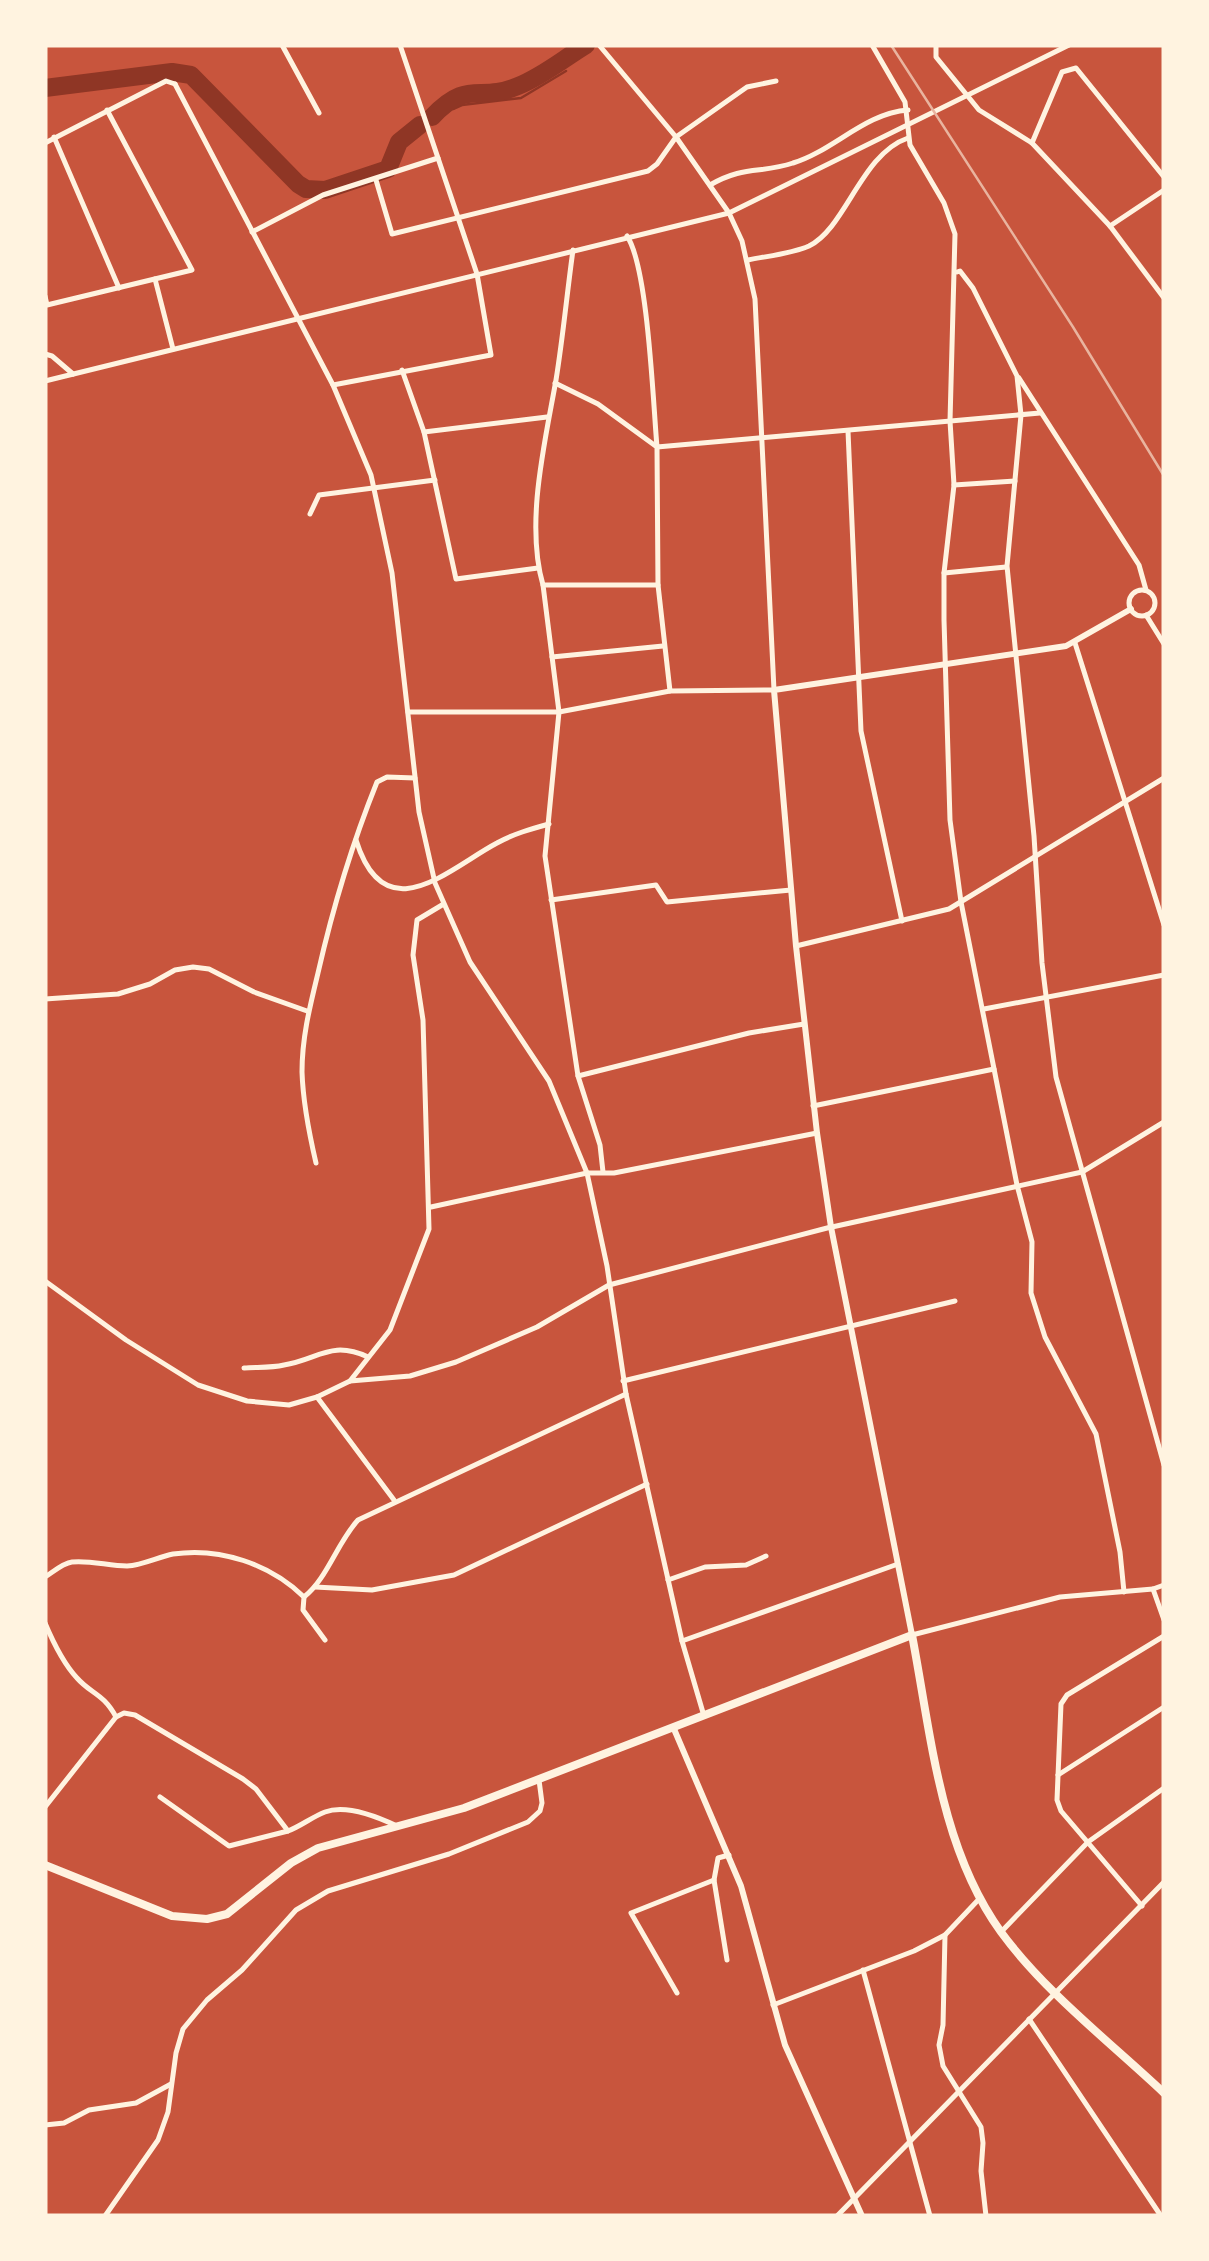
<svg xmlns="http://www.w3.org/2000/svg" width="1209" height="2261" viewBox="0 0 1209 2261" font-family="'PT Sans',sans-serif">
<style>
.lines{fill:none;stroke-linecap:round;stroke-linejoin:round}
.stream{stroke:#8f3625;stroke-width:2.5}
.river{stroke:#8f3625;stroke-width:18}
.minor{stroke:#fff3e0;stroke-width:5}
.tertiary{stroke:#fff3e0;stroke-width:5}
.secondary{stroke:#fff3e0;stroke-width:6}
.trunk{stroke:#fff3e0;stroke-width:8}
.rail{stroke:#e9b49f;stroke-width:2.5}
</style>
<rect width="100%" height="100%" fill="#c8553d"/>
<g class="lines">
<!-- stream -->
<path class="stream" d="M453 109 462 105 521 98 566 71"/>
<!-- river -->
<g class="river">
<path d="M45 88 172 72 191 75 298 184 306 189 325 190 388 169 399 142 420 125"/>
<path d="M432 117C469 78 478 103 518 86 543 76 563 59 586 45"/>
</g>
<!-- minor -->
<g class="minor">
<path d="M282 45 319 113"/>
<path d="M872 45 905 102 910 145 944 203 955 234 950 421 954 485 944 573V620L950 820 961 902 1017 1185 1032 1242 1031 1293 1045 1337 1096 1434 1120 1552 1124 1592"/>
<path d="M936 45V57L979 110 1032 143 1110 226 1164 298"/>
<path d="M54 137 119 288"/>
<path d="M45 143 166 81 175 84"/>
<path d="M1032 143 1062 72 1076 68 1164 177"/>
<path d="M376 180 392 234 648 171 657 164 676 137 747 87 776 81"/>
<path d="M710 185C745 165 760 174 793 163 833 151 865 113 908 110"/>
<path d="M1110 226 1164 190"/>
<path d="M252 232 323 195 438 158"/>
<path d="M627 236C648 267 653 402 657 447L1040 413"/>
<path d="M573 250C567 293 563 337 556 380 545 442 525 523 543 585L559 712 545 856 578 1076 600 1145 603 1172"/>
<path d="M748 260C767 256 791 254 809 246 846 228 861 154 908 138"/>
<path d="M957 272 960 271 973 288 1017 376 1021 415 1007 566 1034 836 1042 963 1056 1077 1164 1465"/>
<path d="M155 279 173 349"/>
<path d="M45 296 47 305 192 270 107 110"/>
<path d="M45 354 52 356 73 374"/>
<path d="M402 370 424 432 456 579 538 568"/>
<path d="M1019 378 1139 565 1146 590"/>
<path d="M555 383 598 404 657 447 658 585 670 691"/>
<path d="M333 385 491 355 477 274 400 45"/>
<path d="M848 431 861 731 902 921"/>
<path d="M424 432 547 417"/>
<path d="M954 485 1015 481"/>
<path d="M310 514 319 495 435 480"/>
<path d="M944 573 1006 567"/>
<path d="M543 585H658"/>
<circle cx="1142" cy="603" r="13"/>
<path d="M1075 643 1164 925"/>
<path d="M552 657 663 646"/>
<path d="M408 712H559L670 691 774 690"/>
<path d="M356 840C385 933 448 869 497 843 513 834 531 829 549 824"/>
<path d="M551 900 656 885 667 902 791 890"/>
<path d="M796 946 949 909 1164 778"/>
<path d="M45 999 118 994 150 984 175 970 193 967 209 969 254 992 307 1011"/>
<path d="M984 1009 1164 975"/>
<path d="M578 1076 749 1033 804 1024"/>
<path d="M813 1106 994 1069"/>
<path d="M316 1163C309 1133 303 1103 302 1072 302 1037 310 1006 318 973 333 907 352 844 377 782L387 777 415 778"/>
<path d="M431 1207 587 1173H614L817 1133"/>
<path d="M832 1227 1082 1172 1164 1122"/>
<path d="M244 1368C257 1367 271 1368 284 1365 319 1359 331 1340 368 1357"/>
<path d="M350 1381 390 1330 429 1229 423 1020 413 955 417 920 442 905"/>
<path d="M623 1381 955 1301"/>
<path d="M317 1397 394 1500"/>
<path d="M45 1577C53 1572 63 1563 72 1562 90 1560 109 1566 127 1566 143 1565 158 1557 173 1554 220 1547 270 1564 304 1597L303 1610 325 1640"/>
<path d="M668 1580 705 1567 746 1565 766 1556"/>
<path d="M315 1587 372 1590 454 1575 647 1484"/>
<path d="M1153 1589 1164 1620"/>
<path d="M304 1597C327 1579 337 1543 358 1520L626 1394"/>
<path d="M45 1623C53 1642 63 1663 77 1678 91 1694 103 1693 116 1717L124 1713 135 1715 243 1779 256 1789 288 1831C301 1826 312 1817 325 1812 346 1804 378 1817 397 1826"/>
<path d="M912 1635 1060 1597 1153 1589 1164 1585"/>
<path d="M682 1641 898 1564"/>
<path d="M1058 1775 1164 1707"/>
<path d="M160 1797 229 1846 288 1831"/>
<path d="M45 1807 116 1717"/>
<path d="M1142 1906 1061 1811 1057 1800 1061 1704 1067 1695 1164 1636"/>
<path d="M1002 1931 1088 1842 1164 1788"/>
<path d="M945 1935 943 2025 939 2045 943 2066 981 2127 983 2143 981 2171 986 2216"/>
<path d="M727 1960 714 1880 718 1858 729 1855"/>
<path d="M863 1970 930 2216"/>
<path d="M677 1993 631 1913 714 1880"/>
<path d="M773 2005 914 1951 945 1935 980 1898"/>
<path d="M1029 2019 1161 2216"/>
<path d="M45 2125 64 2123 89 2110 136 2103 171 2084"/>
</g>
<!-- tertiary -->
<g class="tertiary">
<path d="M599 45 676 137 729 213 742 241 755 299 774 690"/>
<path d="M175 84 333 385 371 475 392 573 419 812 435 883 470 962 549 1081 587 1173 607 1266 626 1394 682 1641 704 1716"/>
<path d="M45 381 729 213 1069 45"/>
<path d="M1146 615 1164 644"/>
<path d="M45 1281 126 1340 198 1385 247 1401 289 1405 317 1397 350 1381 410 1376 456 1362 537 1327 609 1285 831 1227"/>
<path d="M105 2216 158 2140 168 2112 176 2053 183 2029 207 2000 242 1970 296 1910 328 1891 449 1854 528 1822 540 1811 542 1803 539 1780"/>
<path d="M837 2216 1164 1882"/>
</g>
<!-- secondary -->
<g class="secondary">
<path d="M912 1635 831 1227 817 1133 796 946 774 690 1066 646 1131 609"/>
<path d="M674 1729 741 1886 785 2045 862 2216"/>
</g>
<!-- trunk -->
<path class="trunk" d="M45 1865 172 1916 207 1919 227 1914 291 1863 318 1848 464 1808 912 1635C931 1734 940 1848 1001 1932 1044 1991 1111 2043 1164 2093"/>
<!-- rail -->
<path class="rail" d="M891 45 1073 327 1164 476"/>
</g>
<!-- border -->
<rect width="1209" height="2261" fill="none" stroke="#fff3e0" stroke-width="95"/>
</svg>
